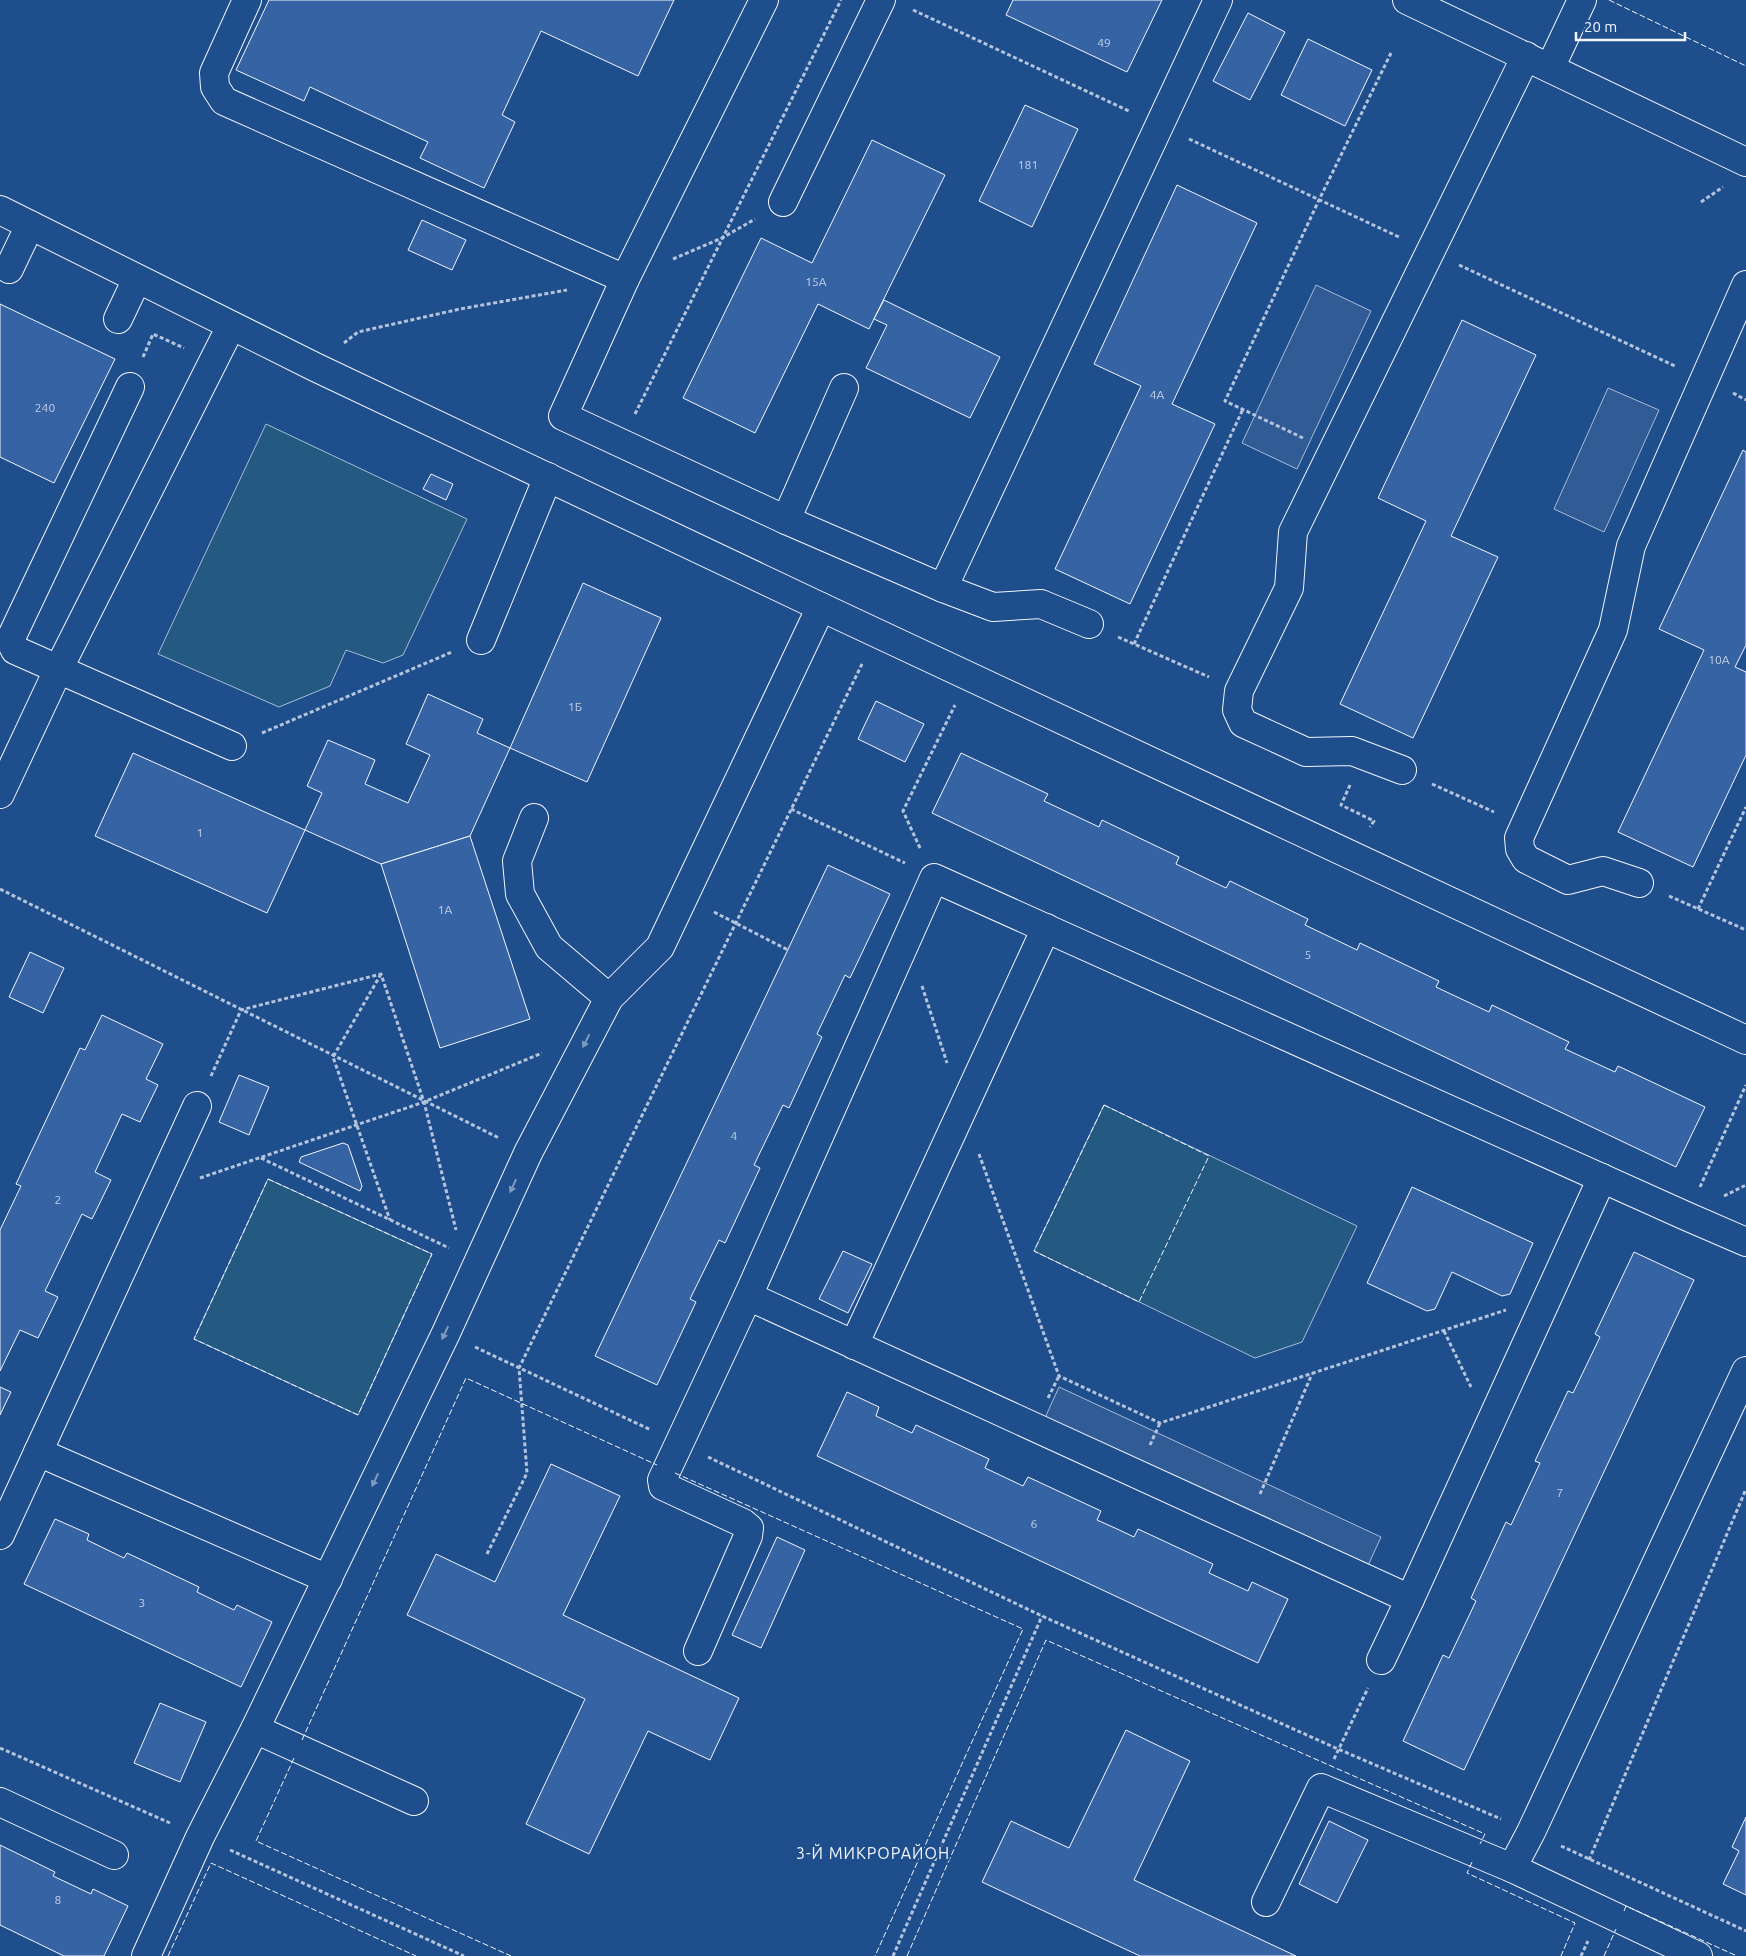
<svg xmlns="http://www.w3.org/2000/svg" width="1746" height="1956" viewBox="0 0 1746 1956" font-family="Ubuntu,sans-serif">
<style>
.green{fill:#245a82;stroke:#a8bbd7}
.parking{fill:#305b95;stroke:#a8bbd7}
.building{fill:#3563a3;stroke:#f2f6ff}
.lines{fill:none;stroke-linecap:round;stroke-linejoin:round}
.minor-casing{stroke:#f2f6ff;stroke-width:30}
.path{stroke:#b3c4dc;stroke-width:3;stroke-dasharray:4 2.5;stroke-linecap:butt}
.minor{stroke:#1f4e8c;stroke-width:28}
.fence{stroke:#f2f6ff;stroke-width:1;stroke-dasharray:6 2.5;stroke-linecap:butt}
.oneway{fill:#7e9ac0}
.labels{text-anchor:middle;stroke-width:4;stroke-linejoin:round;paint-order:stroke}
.number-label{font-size:12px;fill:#c3d1e8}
.neighbourhood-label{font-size:16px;letter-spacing:1px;fill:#f2f6ff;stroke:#1f4e8c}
</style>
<rect width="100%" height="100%" fill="#1f4e8c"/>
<!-- green -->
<g class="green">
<path d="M266 424 467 519 403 655 383 663 346 650 330 686 279 707 158 654Z"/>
<path d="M1104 1105 1357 1226 1302 1342 1255 1358 1034 1251Z"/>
<path d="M268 1179 432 1254 358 1415 194 1339Z"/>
</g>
<!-- parking -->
<g class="parking">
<path d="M1316 285 1371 311 1297 469 1242 443Z"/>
<path d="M1608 388 1659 410 1604 532 1554 509Z"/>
<path d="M1059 1387 1381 1537 1366 1570 1044 1420Z"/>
</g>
<!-- building -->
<g class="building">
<path d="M269 0H674L638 76 541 31 502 115 515 122 484 188 420 158 428 142 310 87 304 101 236 70Z"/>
<path d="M1013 0H1162L1127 72 1006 15Z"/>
<path d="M1248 13 1285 32 1250 100 1213 81Z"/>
<path d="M1308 39 1372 70 1345 126 1281 95Z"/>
<path d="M1025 105 1078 129 1032 227 979 201Z"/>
<path d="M872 140 945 175 869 329 818 304 755 433 683 398 761 238 812 263Z"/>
<path d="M1177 185 1257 223 1172 404 1215 424 1130 604 1055 569 1141 386 1094 364Z"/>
<path d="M422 220 466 240 452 270 408 250Z"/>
<path d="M884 300 1000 357 970 418 866 368 887 325 874 319Z"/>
<path d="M0 304 115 359 54 483 0 457Z"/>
<path d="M1462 320 1536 355 1451 536 1498 557 1413 738 1340 704 1426 521 1378 498Z"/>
<path d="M1743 450 1746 452V645L1735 667 1746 672V755L1693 867 1618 832 1704 650 1659 629Z"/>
<path d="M431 474 453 484 446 500 423 489Z"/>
<path d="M583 583 661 618 587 782 510 748Z"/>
<path d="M428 694 483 719 477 733 510 748 470 836 381 864 305 830 322 793 307 786 328 740 375 760 365 784 408 803 430 755 406 744Z"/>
<path d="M876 701 924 724 905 762 858 739Z"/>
<path d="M133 753 305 830 267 913 95 836Z"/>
<path d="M961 753 1048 794 1044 801 1099 827 1102 820 1179 857 1176 864 1226 888 1230 881 1308 919 1305 925 1357 950 1360 943 1439 981 1436 987 1489 1012 1492 1005 1569 1042 1565 1049 1615 1072 1618 1066 1705 1107 1676 1167 932 813Z"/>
<path d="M470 836 530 1019 440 1048 381 864Z"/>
<path d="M828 865 890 894 850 978 845 975 817 1034 822 1037 789 1108 783 1105 754 1165 760 1168 725 1243 719 1240 690 1299 696 1302 657 1385 595 1356Z"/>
<path d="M30 952 64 968 43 1013 9 997Z"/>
<path d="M102 1015 163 1044 146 1079 158 1085 140 1122 122 1114 95 1172 111 1180 92 1219 82 1214 45 1291 58 1297 38 1338 20 1330 0 1371V1230L21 1186 16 1184 80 1048 85 1050Z"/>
<path d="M239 1075 269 1087 249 1135 219 1122Z"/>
<path d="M343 1143 348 1145 362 1186 360 1191 299 1162 301 1157Z"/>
<path d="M1412 1187 1533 1243 1510 1294 1502 1296 1452 1272 1435 1309 1427 1311 1367 1283Z"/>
<path d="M843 1251 872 1264 848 1313 819 1299Z"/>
<path d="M1634 1252 1694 1280 1464 1770 1403 1741 1443 1655 1449 1658 1476 1601 1471 1598 1506 1522 1511 1525 1540 1463 1535 1461 1568 1391 1573 1393 1600 1337 1595 1334Z"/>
<path d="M0 1387 11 1392 0 1415Z"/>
<path d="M847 1392 879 1407 876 1416 912 1433 916 1425 989 1459 985 1468 1023 1486 1028 1477 1101 1511 1097 1520 1115 1528 1134 1537 1138 1529 1213 1564 1209 1573 1248 1591 1252 1582 1288 1599 1258 1663 817 1456Z"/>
<path d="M551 1464 620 1496 563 1615 739 1698 710 1760 648 1731 589 1854 526 1824 585 1699 407 1615 436 1554 495 1582Z"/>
<path d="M55 1519 89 1534 87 1540 124 1558 127 1553 199 1587 197 1592 234 1610 237 1605 272 1622 241 1687 24 1584Z"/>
<path d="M777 1537 805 1550 761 1648 732 1635Z"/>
<path d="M160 1703 206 1722 180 1782 134 1763Z"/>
<path d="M1126 1730 1190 1761 1134 1880 1296 1956H1140L982 1882 1011 1821 1069 1848Z"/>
<path d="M1746 1817V1895L1723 1884 1739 1851 1732 1847Z"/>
<path d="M1329 1821 1368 1840 1337 1903 1299 1884Z"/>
<path d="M0 1845 55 1872 53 1876 91 1894 93 1889 128 1906 104 1956H64L0 1925Z"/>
</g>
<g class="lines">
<defs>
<g id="minor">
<path d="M247 0 214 73 215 87 224 101 625 279"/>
<path d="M764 0 625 279 563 416 786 520 943 588 993 607 1041 604 1089 624"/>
<path d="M1407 0 1746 162"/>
<path d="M1550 68 1582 0"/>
<path d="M783 202 881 0"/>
<path d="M0 210 315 367 821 607 1746 1040"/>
<path d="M9 269 30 225"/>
<path d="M118 319 137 279"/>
<path d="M130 387 12 636V644L15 650 232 746"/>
<path d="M786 520 844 388"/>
<path d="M943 588 1218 0"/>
<path d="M481 640 548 477"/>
<path d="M1402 770 1352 751 1306 752 1243 723 1237 710 1239 691 1289 588 1293 532 1526 56"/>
<path d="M0 794 58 670 231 326"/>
<path d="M534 818 517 861 520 894 549 947 609 998"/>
<path d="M1639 883 1603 871 1568 880 1526 859 1520 849 1519 838 1613 630 1631 546 1746 285"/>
<path d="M748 1296 1410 1599 1602 1178"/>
<path d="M854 1345 1046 928"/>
<path d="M38 1452 328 1579"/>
<path d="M0 1535 197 1106"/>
<path d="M698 1651 748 1536 749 1528 743 1523 663 1486 662 1480 748 1296 934 878 1686 1216 1746 1242"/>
<path d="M1381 1660 1410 1599"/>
<path d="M255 1729 414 1801"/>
<path d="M0 1802 114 1855"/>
<path d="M1512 1868 1531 1832 1746 1371"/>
<path d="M1266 1902 1321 1788 1512 1868 1698 1956"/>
<path d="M146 1956 200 1837 255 1729 446 1333 528 1153 609 998 660 947 821 607"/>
</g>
</defs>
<!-- minor casing -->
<use href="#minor" class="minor-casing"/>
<!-- path -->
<g class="path">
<path d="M913 10 1129 111"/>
<path d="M1189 139 1401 238"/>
<path d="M1701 202 1723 187"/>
<path d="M673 259 722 238 755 219"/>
<path d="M1459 265 1675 366"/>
<path d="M344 343 358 332 460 309 567 290"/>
<path d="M143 357 153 334 184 348"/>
<path d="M1733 393 1746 400"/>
<path d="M635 414 841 0"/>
<path d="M1303 438 1225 401 1319 200 1391 53"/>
<path d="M1118 637 1209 677"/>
<path d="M1134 644 1243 409"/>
<path d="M262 733 452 652"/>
<path d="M1432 784 1494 812"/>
<path d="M1350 785 1341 805 1374 821 1370 827"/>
<path d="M791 809 905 863"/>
<path d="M920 848 903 811 955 705"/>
<path d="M0 889 499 1138"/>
<path d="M1669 896 1746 930"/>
<path d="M1698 909 1746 807"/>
<path d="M714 912 788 950"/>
<path d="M381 974 333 1057 390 1220"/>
<path d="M922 986 947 1063"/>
<path d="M211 1076 241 1010 381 974 424 1102 456 1230"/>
<path d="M979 1154 1059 1376 1160 1423 1506 1310"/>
<path d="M261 1158 449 1248"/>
<path d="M200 1178 424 1102 542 1053"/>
<path d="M1700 1187 1746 1085"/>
<path d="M1724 1196 1746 1185"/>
<path d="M1444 1331 1471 1387"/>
<path d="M475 1347 651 1430"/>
<path d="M1048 1398 1059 1376"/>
<path d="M1150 1445 1160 1423"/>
<path d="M708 1457 1042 1616 1338 1749 1501 1819"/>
<path d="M1260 1494 1312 1374"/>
<path d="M487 1554 527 1473 519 1368 862 664"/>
<path d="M0 1748 170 1823"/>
<path d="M1334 1759 1368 1688"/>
<path d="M1561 1846 1746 1931"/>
<path d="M230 1850 464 1956"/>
<path d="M1589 1860 1746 1489"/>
<path d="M893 1956 1042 1616"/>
<path d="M1581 1956 1588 1941"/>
</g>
<!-- minor -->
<use href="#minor" class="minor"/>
<!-- fence -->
<g class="fence">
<path d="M1609 0 1746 66"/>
<path d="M1104 1105 1209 1156 1139 1302 1034 1251Z"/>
<path d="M268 1179 432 1254 358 1415 194 1339Z"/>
<path d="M675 1473 1023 1629 875 1956"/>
<path d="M302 1740 466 1378 657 1465"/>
<path d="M294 1758 256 1841 511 1956"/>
<path d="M1472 1862 1467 1873 1575 1923 1561 1956"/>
<path d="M1624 1911 1626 1906 1737 1956"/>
<path d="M168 1956 211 1863 416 1956"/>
<path d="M907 1956 1046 1640 1485 1834 1480 1844"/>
<path d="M1604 1956 1616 1929"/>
</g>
</g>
<!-- one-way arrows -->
<defs><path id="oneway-solid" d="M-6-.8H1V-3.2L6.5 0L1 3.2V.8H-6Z" transform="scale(1.25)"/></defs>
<g class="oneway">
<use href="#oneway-solid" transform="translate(586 1041) rotate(117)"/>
<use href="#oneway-solid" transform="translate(513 1186) rotate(115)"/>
<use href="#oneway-solid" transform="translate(445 1333) rotate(115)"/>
<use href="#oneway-solid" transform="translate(375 1480) rotate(115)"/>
</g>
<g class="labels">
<!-- number labels -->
<g class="number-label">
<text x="1104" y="47">49</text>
<text x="1028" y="169">181</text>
<text x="816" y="286">15А</text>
<text x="1157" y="399">4А</text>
<text x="45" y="412">240</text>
<text x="1719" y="664">10А</text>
<text x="575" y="711">1Б</text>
<text x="200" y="837">1</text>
<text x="445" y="914">1А</text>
<text x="1308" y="959">5</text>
<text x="734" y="1140">4</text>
<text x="58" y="1204">2</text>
<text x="1560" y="1497">7</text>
<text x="1034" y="1528">6</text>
<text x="142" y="1607">3</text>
<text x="58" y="1904">8</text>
</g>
<!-- neighbourhood labels -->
<g class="neighbourhood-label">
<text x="873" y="1859">3-Й МИКРОРАЙОН</text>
</g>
</g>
<!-- scale -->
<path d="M1576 32v8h109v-8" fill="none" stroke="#f2f6ff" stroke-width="2.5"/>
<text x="1584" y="32" font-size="15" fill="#f2f6ff" stroke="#1f4e8c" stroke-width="4" paint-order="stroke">20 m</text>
</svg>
